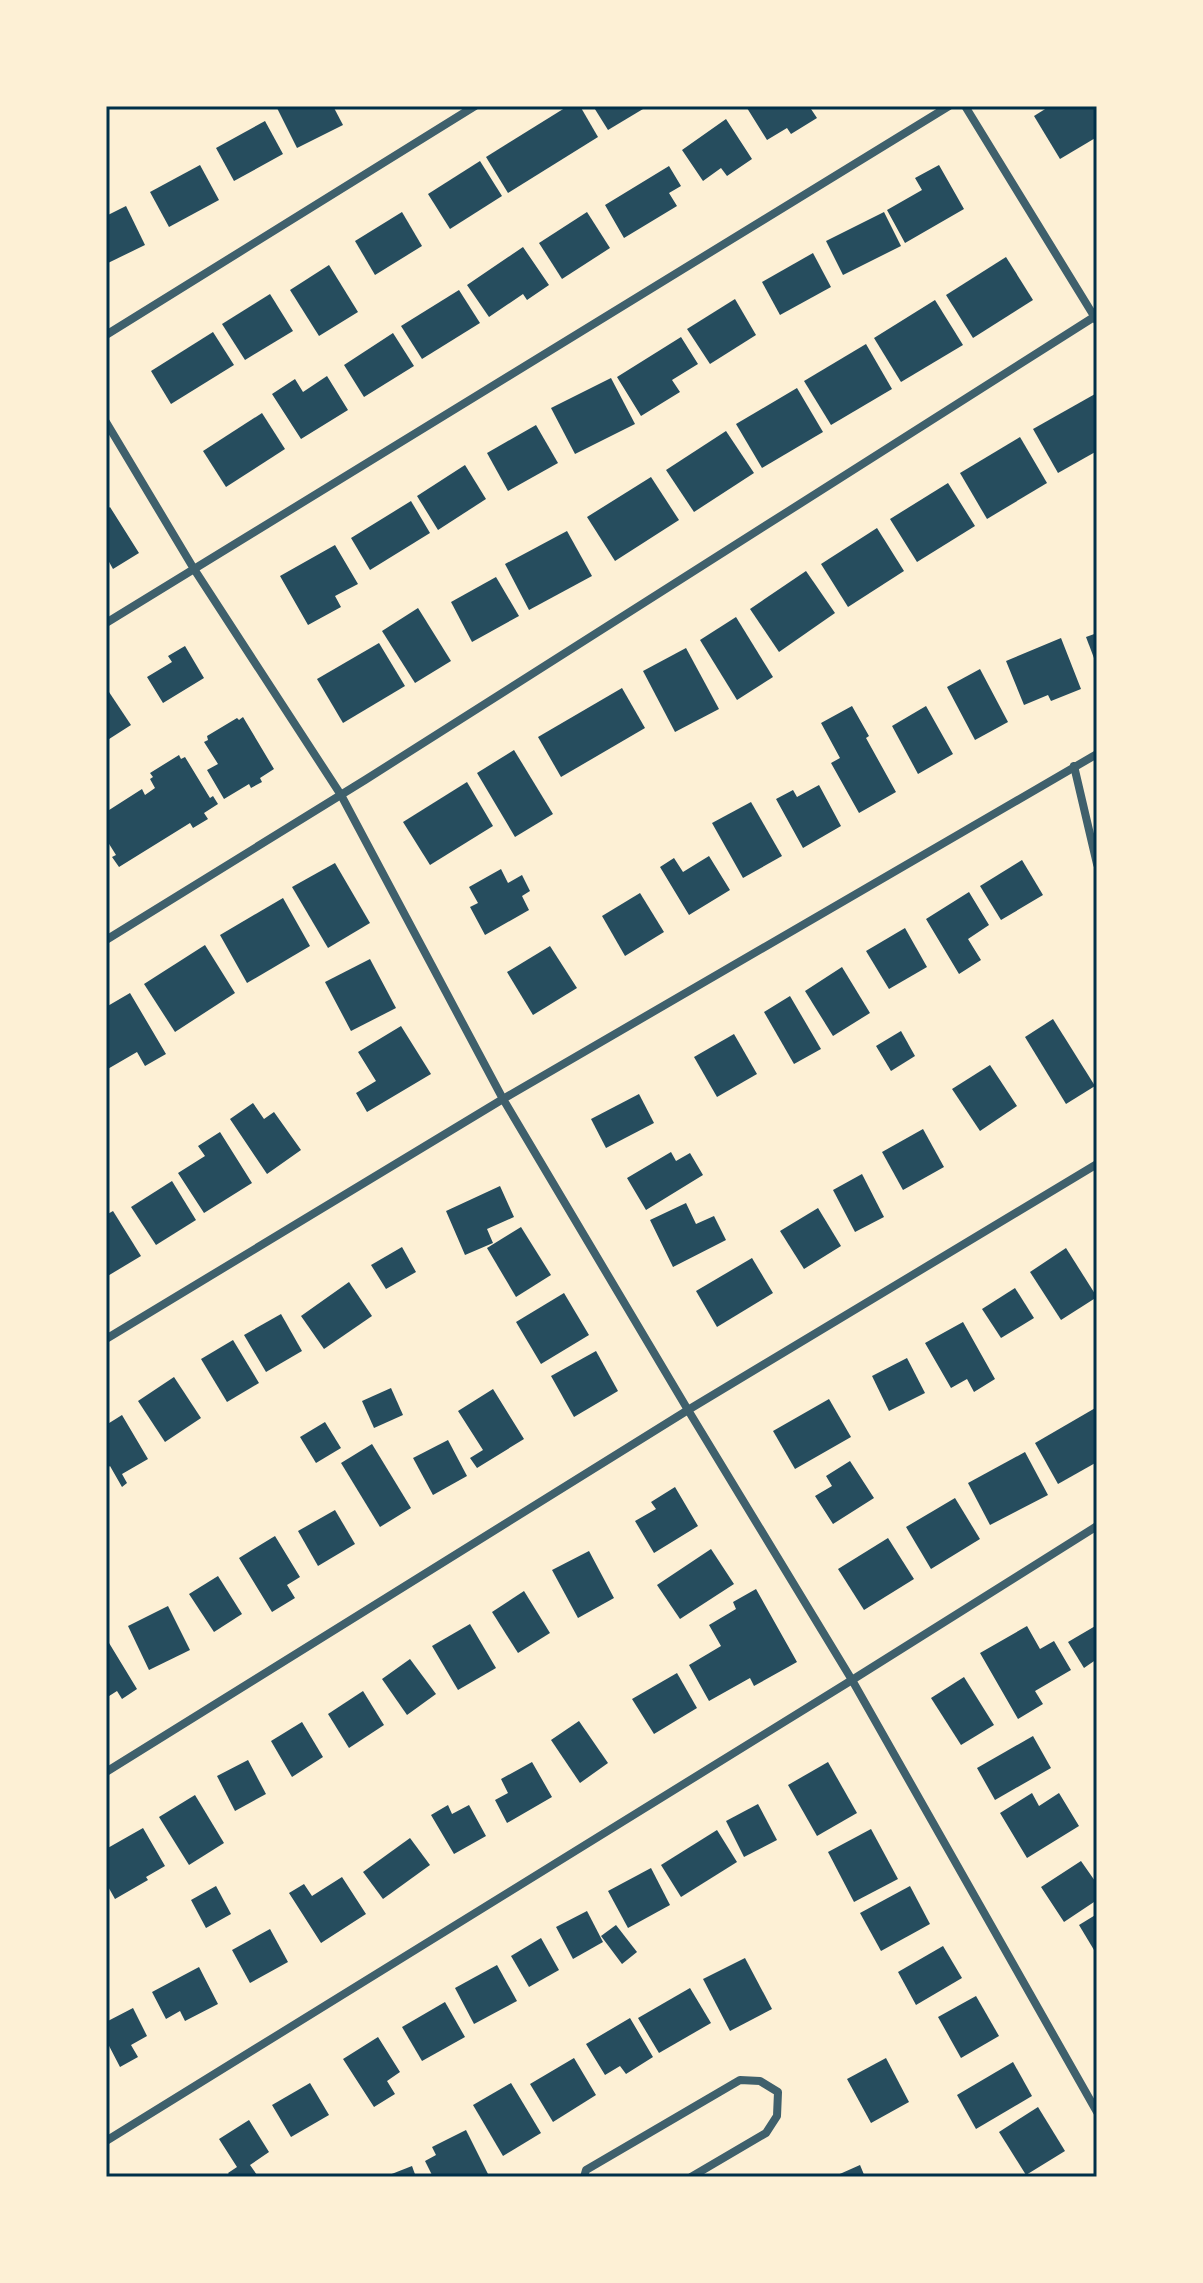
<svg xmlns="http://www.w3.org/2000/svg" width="1203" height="2283" viewBox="0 0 1203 2283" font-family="Manrope,sans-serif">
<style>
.building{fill:#264d5e}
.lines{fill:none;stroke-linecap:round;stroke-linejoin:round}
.minor{stroke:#3f606c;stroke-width:8}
.neatline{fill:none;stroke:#003049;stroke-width:3}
</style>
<rect width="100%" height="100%" fill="#fdf0d5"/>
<!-- building -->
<g class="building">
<path d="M276 106H333L343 125 297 148Z"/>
<path d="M568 106H580L598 137 508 193 486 157Z"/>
<path d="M593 106H648L608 130Z"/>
<path d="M750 106H809L817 118 791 134 787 128 767 140 747 108Z"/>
<path d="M1050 106H1097V137L1060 159 1034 116Z"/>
<path d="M726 119 752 159 727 176 721 168 703 181 682 150Z"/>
<path d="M265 121 283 154 234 181 216 148Z"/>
<path d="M480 161 502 196 450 229 428 194Z"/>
<path d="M200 165 219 200 169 227 150 192Z"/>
<path d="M939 165 964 209 905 243 887 210 922 190 915 178Z"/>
<path d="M669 166 681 186 669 193 677 206 624 238 605 205Z"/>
<path d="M126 206 145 245 108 263 106 259V216Z"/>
<path d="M402 212 422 246 375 275 355 241Z"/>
<path d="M587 212 610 248 562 279 539 243Z"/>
<path d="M884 212 901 246 843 275 826 241Z"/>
<path d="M523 247 549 285 527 300 523 294 489 317 467 285Z"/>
<path d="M813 253 831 287 780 315 762 282Z"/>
<path d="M1006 257 1033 300 973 338 946 295Z"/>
<path d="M329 265 358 312 319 336 290 290Z"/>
<path d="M459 290 480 323 422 359 401 326Z"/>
<path d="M270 294 293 331 245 360 222 324Z"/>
<path d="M735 299 756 335 710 364 687 329Z"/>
<path d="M935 300 963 345 901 382 874 338Z"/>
<path d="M213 332 234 365 171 404 151 371Z"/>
<path d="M393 333 414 366 364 397 344 365Z"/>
<path d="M681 337 698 364 672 380 680 392 641 416 617 377Z"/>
<path d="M866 344 892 389 831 425 804 381Z"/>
<path d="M327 376 348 410 301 439 272 394 295 379 303 392Z"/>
<path d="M611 378 635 424 575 454 551 408Z"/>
<path d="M797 388 823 432 762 468 736 424Z"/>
<path d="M1095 394 1097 397V451L1058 473 1033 429Z"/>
<path d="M262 413 285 449 226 487 203 451Z"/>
<path d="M536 425 558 463 508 491 487 453Z"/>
<path d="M726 431 754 473 694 512 666 470Z"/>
<path d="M1020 437 1047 483 987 519 960 473Z"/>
<path d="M465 465 486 499 438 530 417 496Z"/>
<path d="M651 477 679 520 615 561 587 517Z"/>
<path d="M948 483 975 526 917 562 890 519Z"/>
<path d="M411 501 430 533 370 570 351 538Z"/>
<path d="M110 507 139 553 113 569 108 560 106 561V510Z"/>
<path d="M877 528 904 571 848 607 821 564Z"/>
<path d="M567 531 592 576 529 610 505 564Z"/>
<path d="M335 545 358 584 335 596 341 607 308 625 280 576Z"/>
<path d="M806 571 835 613 779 652 750 609Z"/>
<path d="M496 577 519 616 472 642 451 602Z"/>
<path d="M418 608 451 661 415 683 382 631Z"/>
<path d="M736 617 773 677 737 700 700 640Z"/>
<path d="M1097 633V666L1086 637Z"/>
<path d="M1061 638 1081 689 1051 701 1048 695 1024 705 1006 661Z"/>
<path d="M379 643 405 686 343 723 317 679Z"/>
<path d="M185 646 204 678 163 703 147 677 172 662 168 656Z"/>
<path d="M686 648 719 709 675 732 643 671Z"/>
<path d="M980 669 1008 722 975 740 947 687Z"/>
<path d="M622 688 645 728 561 777 538 737Z"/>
<path d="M109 692 131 725 106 741V693Z"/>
<path d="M852 706 869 736 866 738 896 792 859 813 831 763 840 758 821 723Z"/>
<path d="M926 706 953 754 918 774 892 726Z"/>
<path d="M243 717 274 769 260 778 262 782 251 788 249 784 224 799 207 770 218 764 204 742 208 740 207 736 237 718 239 720Z"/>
<path d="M514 750 553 814 515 837 477 773Z"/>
<path d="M179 755 181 759 185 757 210 798 213 796 218 804 204 813 208 819 193 828 190 823 119 867 112 857 116 855 106 839V812L142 789 145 795 155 788 150 779 153 777 150 773Z"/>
<path d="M467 782 493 826 430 865 403 822Z"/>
<path d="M819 785 841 826 803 848 776 799 793 790 797 797Z"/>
<path d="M751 802 782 856 743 878 712 823Z"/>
<path d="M709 856 730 890 689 915 660 867 674 858 683 872Z"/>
<path d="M1022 860 1043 895 1001 920 980 886Z"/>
<path d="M335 863 370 923 328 948 292 887Z"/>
<path d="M501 869 508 883 522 875 530 891 522 896 529 910 485 935 470 907 478 903 469 887Z"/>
<path d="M969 892 989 925 968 939 981 960 959 974 926 919Z"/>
<path d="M640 893 664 932 625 956 602 916Z"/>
<path d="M283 898 310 946 247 983 220 935Z"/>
<path d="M905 928 927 967 889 989 866 951Z"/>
<path d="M205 945 235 993 175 1032 144 984Z"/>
<path d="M550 946 577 988 533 1015 507 972Z"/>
<path d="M370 959 396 1008 351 1031 325 982Z"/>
<path d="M842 967 870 1013 833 1036 805 991Z"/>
<path d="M130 993 166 1054 145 1066 137 1052 106 1070V1007Z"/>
<path d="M790 996 821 1049 794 1064 764 1012Z"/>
<path d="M1053 1019 1095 1086 1066 1104 1025 1037Z"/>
<path d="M401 1026 431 1074 367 1112 356 1093 376 1081 358 1052Z"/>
<path d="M901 1031 915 1056 891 1071 876 1046Z"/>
<path d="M734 1034 757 1074 717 1097 694 1057Z"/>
<path d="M990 1065 1017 1106 980 1131 952 1089Z"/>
<path d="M639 1094 654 1123 606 1148 591 1119Z"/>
<path d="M253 1103 264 1119 274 1112 301 1150 267 1174 230 1119Z"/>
<path d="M923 1129 944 1167 903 1190 882 1152Z"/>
<path d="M220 1132 252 1183 204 1213 178 1173 205 1156 198 1146Z"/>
<path d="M671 1152 676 1161 690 1153 703 1175 646 1210 627 1178Z"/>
<path d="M862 1174 884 1217 855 1232 833 1190Z"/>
<path d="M172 1181 196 1220 156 1245 131 1207Z"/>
<path d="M500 1186 514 1217 487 1229 493 1243 465 1255 446 1211Z"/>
<path d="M686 1203 696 1224 714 1216 726 1240 673 1267 650 1220Z"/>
<path d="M818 1208 841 1246 804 1269 780 1231Z"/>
<path d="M113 1211 141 1256 106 1277V1215Z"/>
<path d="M521 1227 551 1275 516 1297 487 1248Z"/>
<path d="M402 1247 416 1272 386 1289 371 1265Z"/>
<path d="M1066 1248 1097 1297 1061 1320 1030 1272Z"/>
<path d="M752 1258 773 1293 717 1327 696 1291Z"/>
<path d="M349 1282 372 1316 324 1349 301 1316Z"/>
<path d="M1015 1288 1034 1318 1001 1338 982 1309Z"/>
<path d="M564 1293 589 1335 541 1364 516 1322Z"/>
<path d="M281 1314 302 1351 266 1372 244 1335Z"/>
<path d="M963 1322 995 1379 974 1392 967 1379 951 1388 925 1343Z"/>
<path d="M233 1340 259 1383 227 1402 201 1359Z"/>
<path d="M596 1351 618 1391 574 1417 551 1376Z"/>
<path d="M907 1358 925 1393 889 1411 872 1376Z"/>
<path d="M174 1377 201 1418 165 1442 138 1401Z"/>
<path d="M391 1388 403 1415 374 1428 362 1401Z"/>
<path d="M493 1389 524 1439 477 1468 470 1458 483 1450 458 1411Z"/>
<path d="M829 1399 851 1437 795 1469 773 1431Z"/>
<path d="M1097 1407V1462L1058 1484 1035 1443Z"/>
<path d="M122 1415 148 1459 122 1474 127 1483 122 1487 110 1466 106 1469V1425Z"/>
<path d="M325 1422 341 1448 316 1463 300 1437Z"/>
<path d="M448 1440 467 1476 433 1495 413 1458Z"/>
<path d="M372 1444 411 1508 380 1527 341 1463Z"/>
<path d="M1025 1452 1048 1495 990 1525 968 1483Z"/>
<path d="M850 1461 874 1498 833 1524 815 1496 832 1486 826 1476Z"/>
<path d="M675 1487 698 1526 654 1553 635 1521 656 1509 651 1502Z"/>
<path d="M955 1498 980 1539 931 1569 906 1527Z"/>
<path d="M335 1510 355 1544 318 1566 298 1531Z"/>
<path d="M275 1536 300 1577 287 1585 295 1598 272 1612 239 1558Z"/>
<path d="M888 1538 914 1579 864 1610 838 1569Z"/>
<path d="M711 1549 734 1584 680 1619 657 1585Z"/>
<path d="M589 1551 614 1598 578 1618 552 1570Z"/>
<path d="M218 1576 242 1614 214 1632 189 1594Z"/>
<path d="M756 1589 797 1662 754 1686 750 1678 709 1701 689 1665 721 1646 709 1625 736 1609 733 1602Z"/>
<path d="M524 1591 550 1633 518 1653 492 1612Z"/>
<path d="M168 1606 190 1650 149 1670 128 1626Z"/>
<path d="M470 1624 496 1668 458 1690 432 1646Z"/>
<path d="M1097 1625V1659L1084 1668 1068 1642Z"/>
<path d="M1027 1626 1040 1649 1054 1641 1071 1670 1035 1691 1043 1704 1018 1719 980 1653Z"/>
<path d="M106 1638 137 1689 122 1699 117 1691 106 1698Z"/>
<path d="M410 1659 436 1694 407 1715 382 1679Z"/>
<path d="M677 1673 697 1708 654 1734 632 1699Z"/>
<path d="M964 1677 994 1725 961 1745 931 1698Z"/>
<path d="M363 1691 384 1725 349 1748 328 1714Z"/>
<path d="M579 1721 608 1763 580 1783 551 1740Z"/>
<path d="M302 1722 323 1757 292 1777 271 1741Z"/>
<path d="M1033 1736 1051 1768 995 1800 977 1768Z"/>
<path d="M248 1760 266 1794 235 1811 217 1776Z"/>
<path d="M532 1762 552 1797 507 1823 495 1800 508 1793 501 1779Z"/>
<path d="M828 1762 857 1813 817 1836 788 1785Z"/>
<path d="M1032 1793 1039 1806 1059 1793 1079 1826 1027 1858 1000 1813Z"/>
<path d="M195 1795 224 1843 189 1865 159 1817Z"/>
<path d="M758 1804 777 1840 744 1857 726 1821Z"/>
<path d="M448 1805 452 1814 469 1805 486 1836 454 1854 431 1815Z"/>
<path d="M143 1828 165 1866 146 1877 148 1880 115 1899 106 1883V1865L109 1864 106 1859V1849Z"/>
<path d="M871 1829 898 1879 854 1902 828 1852Z"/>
<path d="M717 1830 737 1862 681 1897 661 1865Z"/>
<path d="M410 1838 430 1865 383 1899 363 1872Z"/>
<path d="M1081 1861 1095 1881 1097 1880V1900L1064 1922 1041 1887Z"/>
<path d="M651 1868 670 1905 628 1928 608 1891Z"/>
<path d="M342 1877 366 1914 321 1943 289 1893 304 1884 312 1896Z"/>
<path d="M216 1886 231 1914 206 1928 191 1900Z"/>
<path d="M910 1886 930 1924 881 1951 860 1913Z"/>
<path d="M587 1911 603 1942 573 1959 556 1927Z"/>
<path d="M1097 1914V1955L1079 1925Z"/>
<path d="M616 1925 637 1952 622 1964 601 1936Z"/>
<path d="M270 1929 288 1962 250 1983 232 1950Z"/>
<path d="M541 1938 559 1970 529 1987 511 1956Z"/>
<path d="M943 1946 962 1978 916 2005 898 1972Z"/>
<path d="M745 1958 772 2009 730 2031 703 1979Z"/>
<path d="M497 1965 517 2001 474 2024 455 1988Z"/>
<path d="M199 1967 218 2004 185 2021 180 2011 166 2019 152 1992Z"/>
<path d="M690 1988 711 2023 659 2053 638 2018Z"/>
<path d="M976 1996 999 2036 961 2058 938 2017Z"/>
<path d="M445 2002 465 2037 422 2061 402 2027Z"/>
<path d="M133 2008 147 2036 131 2045 138 2057 120 2067 106 2040V2022Z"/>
<path d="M630 2018 653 2057 626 2074 620 2066 605 2075 586 2044Z"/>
<path d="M378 2037 400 2072 387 2081 395 2094 374 2107 343 2059Z"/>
<path d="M574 2058 596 2095 553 2122 530 2084Z"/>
<path d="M886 2058 909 2102 871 2123 847 2079Z"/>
<path d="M1013 2062 1032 2096 976 2129 957 2095Z"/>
<path d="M310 2083 329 2115 291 2137 272 2105Z"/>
<path d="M511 2083 541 2133 503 2156 473 2105Z"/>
<path d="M1038 2107 1065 2151 1026 2175 999 2132Z"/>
<path d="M249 2120 269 2152 250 2165 257 2175 253 2177H231L228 2173 237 2167 219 2139Z"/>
<path d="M466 2130 489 2176 433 2177 425 2161 436 2155 432 2147Z"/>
<path d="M860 2165 865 2177H833Z"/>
<path d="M412 2166 416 2177H384Z"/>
</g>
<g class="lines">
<!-- minor -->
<g class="minor">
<path d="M965 106 1097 321"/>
<path d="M106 335 475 106"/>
<path d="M106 422 194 569 341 795 503 1099 688 1410 852 1680 1097 2112"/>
<path d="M106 623 949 106"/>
<path d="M1074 766 1097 864"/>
<path d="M106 940 365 780 1094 317"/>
<path d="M106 1339 503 1099 1097 754"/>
<path d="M106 1772 688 1410 1097 1164"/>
<path d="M106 2141 852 1680 1097 1526"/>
<path d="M584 2177 586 2170 740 2080 760 2081 778 2092 777 2116 766 2133 691 2177"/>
</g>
</g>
<!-- border -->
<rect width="1203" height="2283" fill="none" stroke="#fdf0d5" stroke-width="216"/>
<rect x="108" y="108" width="987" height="2067" class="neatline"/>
</svg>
